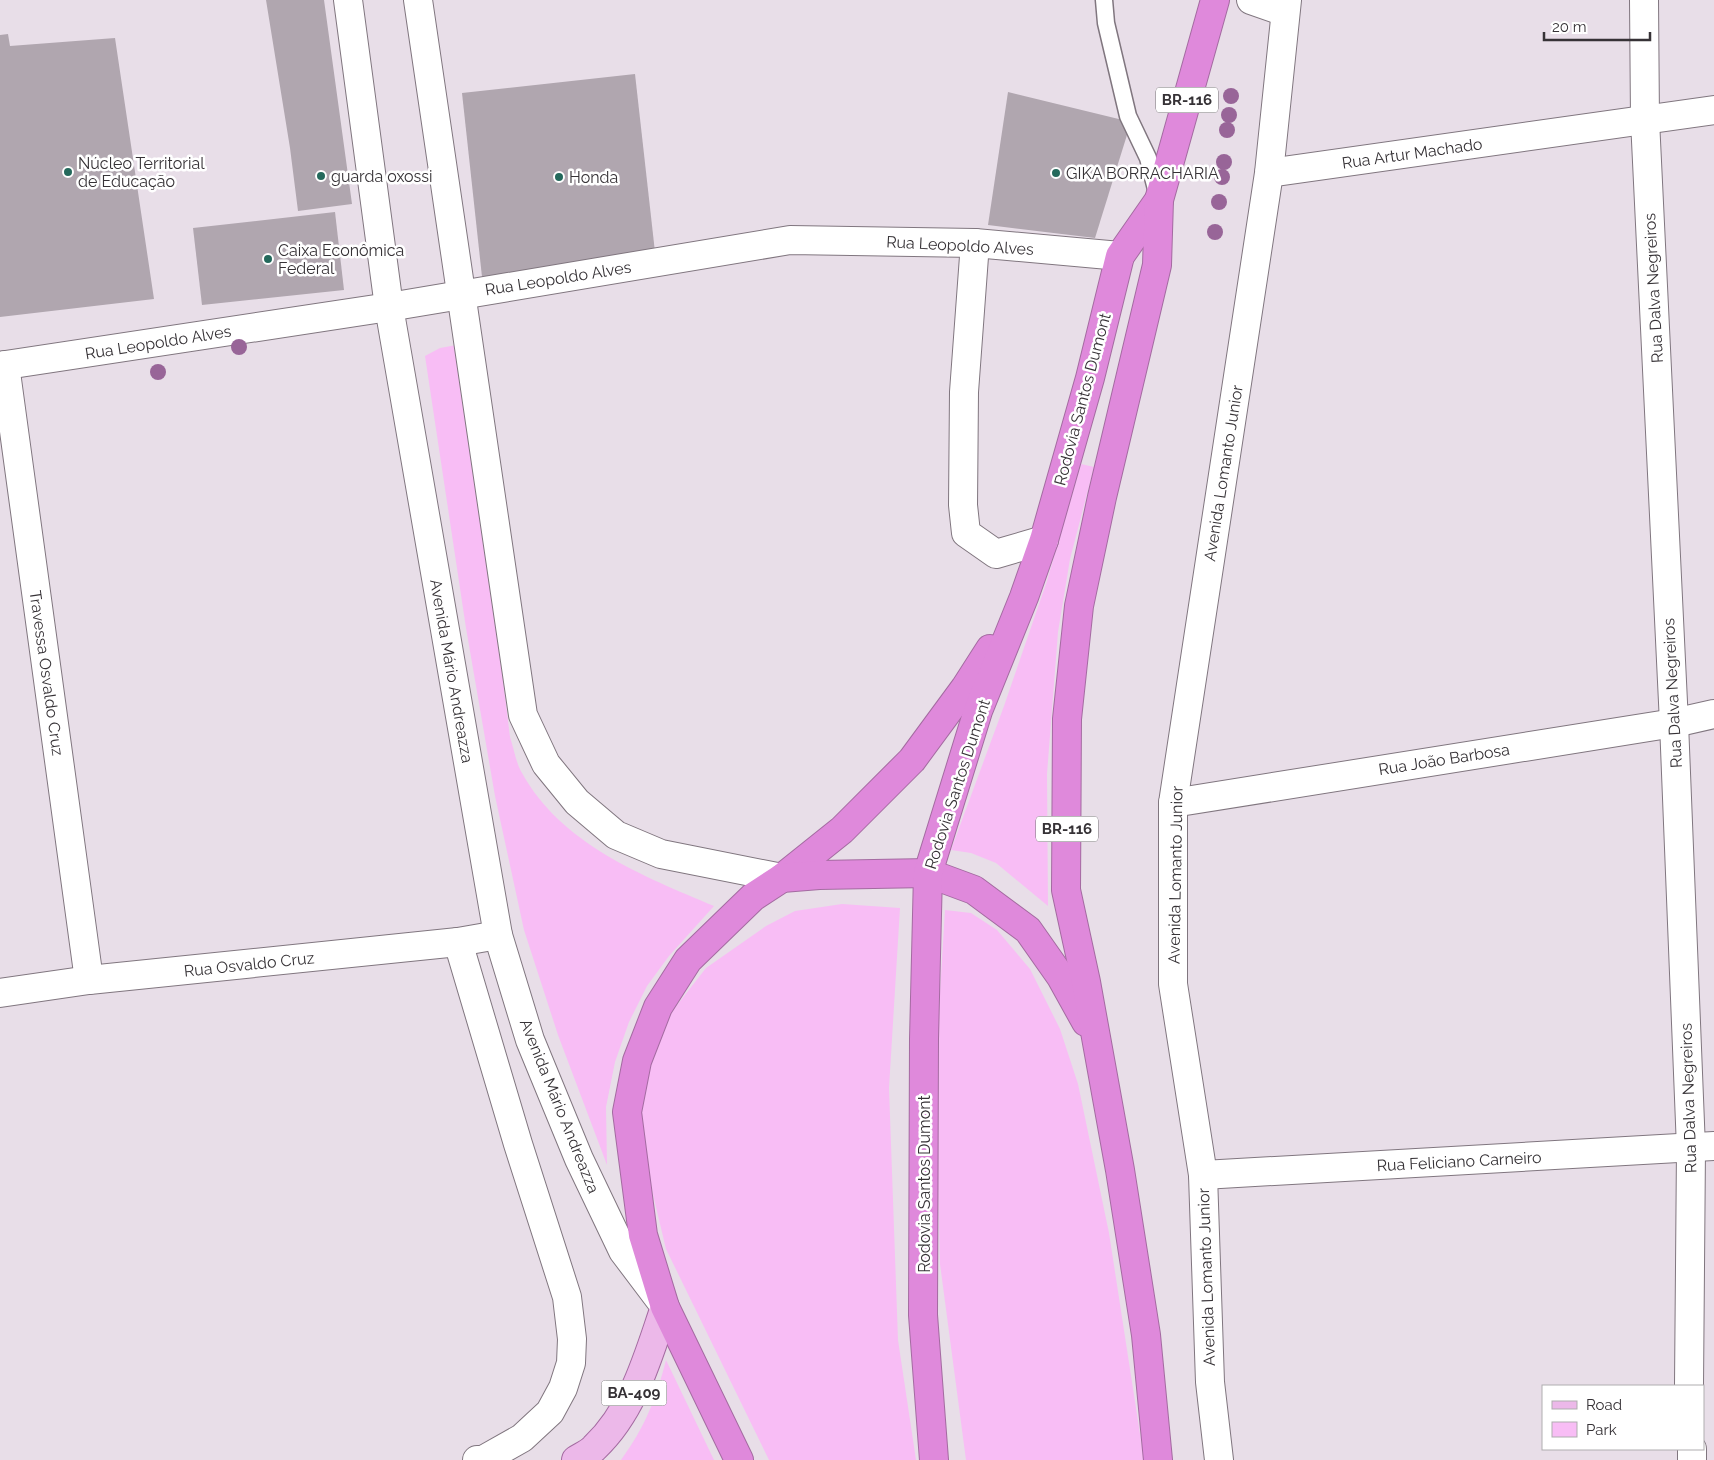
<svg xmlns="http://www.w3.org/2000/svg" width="1714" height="1460" viewBox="0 0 1714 1460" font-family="Raleway,sans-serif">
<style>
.green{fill:#f8bdf5}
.building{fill:#b0a6af}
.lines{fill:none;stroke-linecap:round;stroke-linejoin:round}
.lane-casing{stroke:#80767f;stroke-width:19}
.street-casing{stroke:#80767f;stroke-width:30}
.secondary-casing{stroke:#80767f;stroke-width:30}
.primary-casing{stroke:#a46ba1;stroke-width:30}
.highway-casing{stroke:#a46ba1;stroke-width:30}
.lane{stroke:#fff;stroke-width:16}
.street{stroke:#fff;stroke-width:28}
.secondary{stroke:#fff;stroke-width:28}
.primary{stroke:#ecb8e9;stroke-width:28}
.highway{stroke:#df89db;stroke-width:28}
.tree{fill:#986598}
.poi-dot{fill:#24695c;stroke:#fff;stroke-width:2}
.labels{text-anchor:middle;stroke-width:5;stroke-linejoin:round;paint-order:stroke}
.shield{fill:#fff;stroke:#727072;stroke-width:1}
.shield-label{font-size:15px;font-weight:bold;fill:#363236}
.street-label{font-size:16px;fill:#363236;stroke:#fff}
.poi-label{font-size:16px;fill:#363236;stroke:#fff;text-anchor:start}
</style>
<rect width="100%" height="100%" fill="#e8dee8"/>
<!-- green -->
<g class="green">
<path d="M462 344 510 737C514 749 516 763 522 773 561 844 643 876 714 906L669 956 647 986 629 1022 615 1062 606 1107 607 1165 558 1035 524 930 495 796 466 628 425 356 440 348Z"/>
<path d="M1081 464 1094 467 1070 559 1058 632 1047 774 1048 906 996 863 971 853 951 850 1004 706 1047 581Z"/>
<path d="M842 904 900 908 889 1088 898 1340 916 1460H769L666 1249 645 1161 640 1106 649 1068 663 1023 706 968 766 926 795 911Z"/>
<path d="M945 910 971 913 997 930 1030 969 1060 1029 1078 1084 1109 1233 1144 1460H966L940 1264 935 1075Z"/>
<path d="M666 1360 714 1460H621C645 1427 656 1399 666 1360Z"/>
</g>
<!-- building -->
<g class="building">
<path d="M266 0H324L352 204 298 211 290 148Z"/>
<path d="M8 34 10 46 115 38 154 299 0 317V35Z"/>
<path d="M635 74 656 261 483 286 462 93Z"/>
<path d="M1008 92 1131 122 1095 238 988 225Z"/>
<path d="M335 212 344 290 202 305 193 228Z"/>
</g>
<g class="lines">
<defs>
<path id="lane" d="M1104 0 1106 23 1128 116 1148 158 1157 193"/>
<g id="street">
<path d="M1251 0 1285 12"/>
<path d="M1644 0 1645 120 1674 723 1691 1148 1689 1386"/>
<path d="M1269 173 1714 110"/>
<path d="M975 243 964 392 963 505 966 533 996 554 1044 540"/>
<path d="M5 365 89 980"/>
<path d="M0 366 389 307 790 240 975 243 1120 256"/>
<path d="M1173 803 1674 723 1714 714"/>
<path d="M458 942 518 1144 567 1297 572 1339 571 1363 563 1388 550 1412 522 1438 483 1460H477"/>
<path d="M0 993 89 980 458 942 498 935"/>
<path d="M1203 1175 1714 1146"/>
<path d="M1692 1449V1460"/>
<path d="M1219 1460 1210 1382 1203 1175 1173 984V803L1269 173 1287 0"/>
</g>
<g id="secondary">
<path d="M348 0 389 307 498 935 530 1040 579 1159 623 1251 663 1304"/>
<path d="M418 0 523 715 546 764 577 802 616 835 661 854 782 878"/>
</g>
<path id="primary" d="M576 1460C582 1456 590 1453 595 1447 634 1410 648 1356 665 1307"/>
<g id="highway">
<path d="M782 878 842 830 912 760 965 688 990 649"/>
<path d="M739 1460 665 1307 643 1235 627 1112 637 1061 658 1007 688 960 753 897 782 878 819 875 928 873 974 890 1028 930 1061 977 1086 1022"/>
<path d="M934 1460 923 1315 924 1039 928 873 978 711 1024 597 1044 540 1090 378 1120 256 1159 200"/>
<path d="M1158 1460 1146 1335 1120 1170 1086 982 1066 890 1067 719 1079 606 1102 497 1157 265 1159 200 1215 0"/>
</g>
</defs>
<!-- lane casing -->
<use href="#lane" class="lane-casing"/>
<!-- street casing -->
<use href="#street" class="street-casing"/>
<!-- secondary casing -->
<use href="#secondary" class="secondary-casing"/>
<!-- primary casing -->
<use href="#primary" class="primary-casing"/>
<!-- highway casing -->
<use href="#highway" class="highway-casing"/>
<!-- lane -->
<use href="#lane" class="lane"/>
<!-- street -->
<use href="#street" class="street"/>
<!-- secondary -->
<use href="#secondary" class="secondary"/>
<!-- primary -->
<use href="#primary" class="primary"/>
<!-- highway -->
<use href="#highway" class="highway"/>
</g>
<!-- trees -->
<g class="tree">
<circle cx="1231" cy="96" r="8"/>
<circle cx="1229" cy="115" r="8"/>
<circle cx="1227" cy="130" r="8"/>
<circle cx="1224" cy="162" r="8"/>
<circle cx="1222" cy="177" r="8"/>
<circle cx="1219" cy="202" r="8"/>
<circle cx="1215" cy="232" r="8"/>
<circle cx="239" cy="347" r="8"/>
<circle cx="158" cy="372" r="8"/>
</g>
<!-- markers -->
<g class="poi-dot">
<circle cx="68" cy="172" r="5"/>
<circle cx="1056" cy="173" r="5"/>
<circle cx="321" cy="176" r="5"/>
<circle cx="559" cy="177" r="5"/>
<circle cx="268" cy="259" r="5"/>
</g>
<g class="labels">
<!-- shield labels -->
<g class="shield">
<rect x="1156" y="87.5" width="62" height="25" rx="4"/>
<rect x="1036" y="816.5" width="62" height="25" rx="4"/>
<rect x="601.5" y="1380.5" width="65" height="25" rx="4"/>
</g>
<g class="shield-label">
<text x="1187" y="105">BR-116</text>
<text x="1067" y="834">BR-116</text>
<text x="634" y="1398">BA-409</text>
</g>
<!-- street labels -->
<g class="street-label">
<text transform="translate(1412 153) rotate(-8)" y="6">Rua Artur Machado</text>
<text transform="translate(960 245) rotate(3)" y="6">Rua Leopoldo Alves</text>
<text transform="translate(558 278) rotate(-9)" y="6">Rua Leopoldo Alves</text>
<text transform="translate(1653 288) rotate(-93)" y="6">Rua Dalva Negreiros</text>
<text transform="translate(158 342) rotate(-9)" y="6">Rua Leopoldo Alves</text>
<text transform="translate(1082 399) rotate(-75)" y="6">Rodovia Santos Dumont</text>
<text transform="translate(1223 473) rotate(-81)" y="6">Avenida Lomanto Junior</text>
<text transform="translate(452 671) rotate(80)" y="6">Avenida Mário Andreazza</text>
<text transform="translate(47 673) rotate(82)" y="6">Travessa Osvaldo Cruz</text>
<text transform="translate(1672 693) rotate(-93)" y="6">Rua Dalva Negreiros</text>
<text transform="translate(1444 759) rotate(-9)" y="6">Rua João Barbosa</text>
<text transform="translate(957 784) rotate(-72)" y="6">Rodovia Santos Dumont</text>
<text transform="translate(1175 875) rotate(-89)" y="6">Avenida Lomanto Junior</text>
<text transform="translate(249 964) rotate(-6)" y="6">Rua Osvaldo Cruz</text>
<text transform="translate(1688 1098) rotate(-92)" y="6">Rua Dalva Negreiros</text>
<text transform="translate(560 1106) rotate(68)" y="6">Avenida Mário Andreazza</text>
<text transform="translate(1459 1161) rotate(-3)" y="6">Rua Feliciano Carneiro</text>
<text transform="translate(924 1184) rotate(-90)" y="6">Rodovia Santos Dumont</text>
<text transform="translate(1206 1277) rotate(-92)" y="6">Avenida Lomanto Junior</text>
</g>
<!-- poi labels -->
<g class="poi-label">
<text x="78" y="169">Núcleo Territorial<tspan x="78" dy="18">de Educação</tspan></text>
<text x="1066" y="179">GIKA BORRACHARIA</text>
<text x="331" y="182">guarda oxossi</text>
<text x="569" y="183">Honda</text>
<text x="278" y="256">Caixa Econômica<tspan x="278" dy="18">Federal</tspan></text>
</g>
</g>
<!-- legend -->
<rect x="1542" y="1385" width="162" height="65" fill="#ffffff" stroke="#afadaf"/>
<rect x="1552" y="1401" width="25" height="8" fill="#ecb8e9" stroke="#afadaf"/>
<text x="1586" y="1410" font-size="15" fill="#363236">Road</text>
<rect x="1552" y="1422" width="25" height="15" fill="#f8bdf5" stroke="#afadaf"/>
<text x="1586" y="1435" font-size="15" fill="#363236">Park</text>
<!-- scale -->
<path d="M1544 32v8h106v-8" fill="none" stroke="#363236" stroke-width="2.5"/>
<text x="1552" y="32" font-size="15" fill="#363236" stroke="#ffffff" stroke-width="4" paint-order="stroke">20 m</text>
</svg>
